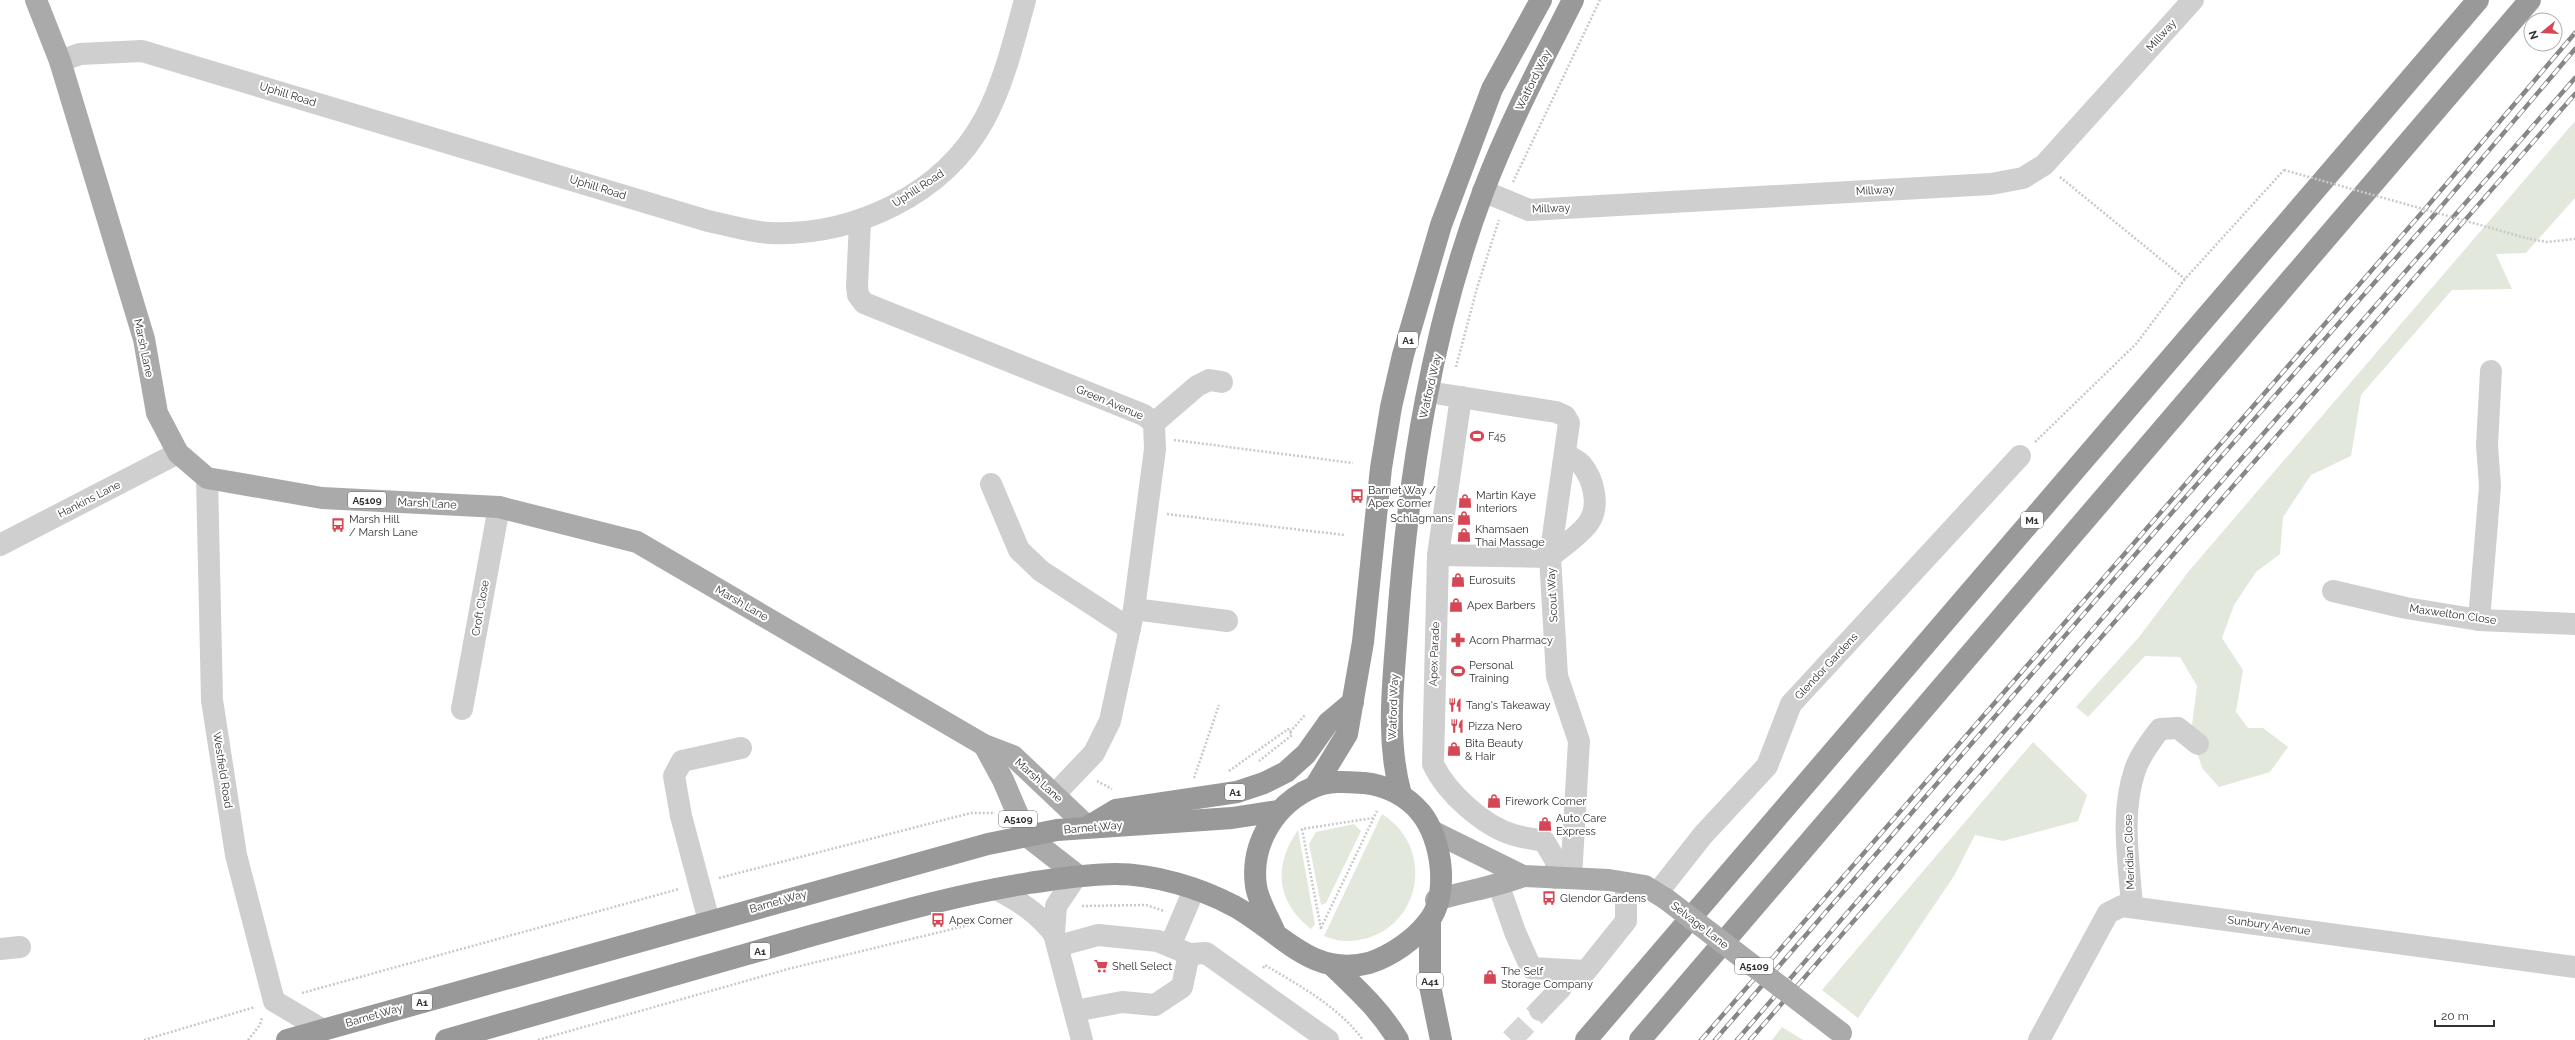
<svg xmlns="http://www.w3.org/2000/svg" width="2575" height="1040" viewBox="0 0 2575 1040" font-family="Raleway,sans-serif">
<style>
.green{fill:#e2e8dc}
.lines{fill:none;stroke-linecap:round;stroke-linejoin:round}
.minor-tunnel{stroke:#d6d6d6;stroke-width:22;stroke-dasharray:22 11;stroke-linecap:butt}
.path{stroke:#c9c9c9;stroke-width:2.5;stroke-dasharray:2 2;stroke-linecap:butt}
.minor{stroke:#cfcfcf;stroke-width:22}
.major{stroke:#aaa;stroke-width:22}
.highway{stroke:#999;stroke-width:22}
.rail-casing{stroke:#878787;stroke-width:4.5}
.rail{stroke:#fff;stroke-width:3;stroke-dasharray:9;stroke-linecap:butt}
.path-bridge{stroke:#c9c9c9;stroke-width:2.5;stroke-dasharray:2 2;stroke-linecap:butt}
.major-bridge{stroke:#aaa;stroke-width:22}
.labels{text-anchor:middle;stroke-width:4;stroke-linejoin:round;paint-order:stroke}
.shield{fill:#fff;stroke:#707070;stroke-width:1}
.shield-label{font-size:10px;font-weight:bold;fill:#323232}
.street-label{font-size:11px;fill:#323232;stroke:#fff}
.poi-label{font-size:11px;fill:#323232;stroke:#fff;text-anchor:start}
</style>
<rect width="100%" height="100%" fill="#fff"/>
<!-- green -->
<g class="green">
<path d="M2575 121V198L2526 253 2496 254 2512 289 2452 290 2361 395 2351 456 2311 475 2283 517 2280 554 2256 572 2234 605 2222 638 2243 670 2236 712 2248 728H2263L2288 747 2270 772 2219 787 2202 768 2191 733 2197 686 2180 657 2145 656 2088 717 2076 707 2139 637 2189 571Z"/>
<path d="M2033 742 2087 795 2078 821 2003 841 1975 835 1954 876 1858 1018 1822 990Z"/>
<path d="M1382 814C1442 853 1416 942 1345 941 1338 941 1330 938 1324 936Z"/>
<path d="M1354 824 1361 831 1326 903 1321 905 1309 844 1316 832Z"/>
<path d="M1298 830 1315 924 1311 929C1276 902 1273 865 1298 830Z"/>
<path d="M1782 1027 1803 1040H1772Z"/>
</g>
<g class="lines">
<!-- minor-tunnel -->
<path class="minor-tunnel" d="M1511 1040 1540 1010"/>
<!-- path -->
<g class="path">
<path d="M2060 177 2185 279"/>
<path d="M1513 182 1600 0"/>
<path d="M2530 239 2547 242 2575 239"/>
<path d="M1456 367 1477 288 1499 220"/>
<path d="M1174 440 1353 463"/>
<path d="M2035 442 2136 344 2185 279 2284 170"/>
<path d="M1167 514 1344 535"/>
<path d="M1290 732 1305 715"/>
<path d="M1229 771 1288 729 1292 735 1259 761"/>
<path d="M1194 778 1219 705"/>
<path d="M1097 781 1112 789"/>
<path d="M719 878 971 813H995"/>
<path d="M1082 906 1146 905 1164 911"/>
<path d="M1321 928 1377 811"/>
<path d="M1321 929 1302 829 1373 818"/>
<path d="M1263 968 1265 965C1300 986 1339 1007 1363 1040"/>
<path d="M302 993 679 889"/>
<path d="M144 1040 255 1007"/>
<path d="M248 1040 260 1025 262 1017"/>
<path d="M538 1040 788 969 1002 917"/>
</g>
<!-- minor -->
<g class="minor">
<path d="M60 61 80 54 142 51 708 221C728 225 750 232 770 233 854 236 943 195 984 120 1004 83 1014 40 1025 0"/>
<path d="M1483 191 1529 210 1991 184 2023 178 2044 165 2193 0"/>
<path d="M860 222 857 286 858 295 864 303 1144 415 1154 423 1155 449 1134 609 1110 721 1094 753 1055 794"/>
<path d="M1428 392 1556 412 1565 416 1569 423 1550 557 1557 676 1579 741 1571 878"/>
<path d="M1461 397 1438 555 1433 764C1446 792 1483 826 1514 835 1524 838 1534 839 1544 841L1556 861V878"/>
<path d="M1154 423 1197 386 1209 380 1222 382"/>
<path d="M207 478 212 700 236 855 274 1001 323 1030"/>
<path d="M991 484 1019 550 1041 571 1130 629"/>
<path d="M0 545 178 453"/>
<path d="M1438 555 1550 557C1562 547 1577 537 1587 525 1601 508 1594 479 1581 464 1577 460 1570 457 1565 454"/>
<path d="M2333 591 2406 608 2479 620 2575 624"/>
<path d="M1134 609 1227 621"/>
<path d="M2479 620 2490 486 2487 445 2491 371"/>
<path d="M462 709 499 507"/>
<path d="M1077 875 1056 906 1054 934 1082 1040"/>
<path d="M1499 886 1515 932 1531 968 1586 971 1626 921V883"/>
<path d="M996 889C1019 901 1038 913 1054 934"/>
<path d="M1658 892 1703 835 1767 766 1791 704 2020 456"/>
<path d="M2132 906C2129 861 2120 814 2135 770 2140 755 2151 741 2160 729L2178 728 2198 744"/>
<path d="M709 921 681 816 674 776 682 761 741 748"/>
<path d="M1058 946 1098 935 1158 941 1189 954 1206 953 1328 1040"/>
<path d="M1170 946 1194 890"/>
<path d="M0 949 20 947"/>
<path d="M1540 1010 1561 988 1562 970"/>
<path d="M1075 1011 1122 1002 1155 1005 1182 987 1189 954"/>
<path d="M2039 1040 2108 913 2122 906 2575 967"/>
</g>
<!-- major -->
<g class="major">
<path d="M36 0 60 61 144 339 157 413 178 453 207 478 322 498 499 507 637 542 984 745 1013 756 1088 827"/>
<path d="M984 745 1003 780 1027 836 1077 875"/>
<path d="M1432 831 1523 876 1609 880 1645 886 1666 899"/>
<path d="M1436 900C1466 891 1495 887 1523 876"/>
</g>
<!-- highway -->
<g class="highway">
<path d="M1316 785 1347 734 1363 642 1381 468 1391 407 1403 355 1441 225 1492 89 1541 0"/>
<path d="M1401 795C1385 737 1394 677 1398 618 1409 473 1432 328 1483 192 1508 126 1541 63 1573 0"/>
<path d="M1091 825 1116 810 1237 792 1264 783 1286 772 1306 754 1328 723 1353 702"/>
<path d="M1430 920V986L1441 1040"/>
<path d="M1333 966C1357 989 1381 1011 1398 1040"/>
<path d="M287 1040 988 844 1057 830 1232 818 1278 811"/>
<path d="M446 1040C568 1005 689 971 810 936 883 916 954 895 1029 883 1058 879 1086 874 1115 874 1155 874 1200 888 1234 906 1280 931 1311 978 1369 963 1391 956 1414 940 1428 922 1450 895 1442 839 1421 813 1407 796 1386 785 1364 783 1348 782 1330 780 1314 787 1276 803 1250 843 1256 886 1258 901 1269 918 1275 933"/>
<path d="M1586 1040 2478 0"/>
<path d="M1640 1040 2530 0"/>
</g>
<defs>
<g id="rail">
<path d="M1701 1040 2425 209 2575 33"/>
<path d="M1715 1040 2147 541 2434 215 2575 49"/>
<path d="M1737 1040 2157 555 2575 78"/>
<path d="M1750 1040 2575 94"/>
</g>
</defs>
<!-- rail casing -->
<use href="#rail" class="rail-casing"/>
<!-- rail -->
<use href="#rail" class="rail"/>
<!-- path-bridge -->
<path class="path-bridge" d="M2284 170 2530 239"/>
<!-- major-bridge -->
<path class="major-bridge" d="M1666 899 1841 1033"/>
</g>
<!-- icons -->
<defs>
<symbol id="stadium-bare" viewBox="-9 -9 18 18"><path d="M0-5a6.5 5 0 1 0 0 10a6.5 5 0 1 0 0-10ZM-3.5-1.8h7v3.6h-7Z" fill="#d54755" stroke="#fff" stroke-width="2.5" paint-order="stroke"/></symbol>
<symbol id="bus-bare" viewBox="-9 -9 18 18"><path d="M-5-6H5V4H4V6H2V4H-2V6H-4V4H-5ZM-3.5-4V0h7V-4ZM-3.5 1.2v1.5H-2V1.2ZM2 1.2v1.5H3.5V1.2Z" fill="#d54755" stroke="#fff" stroke-width="2.5" paint-order="stroke"/></symbol>
<symbol id="shop-bare" viewBox="-9 -9 18 18"><path d="M-5-2.5h2.3a2.7 3.5 0 0 1 5.4 0H5L5.5 6h-11ZM-1.5-2.5h3a1.5 2.3 0 0 0-3 0Z" fill="#d54755" stroke="#fff" stroke-width="2.5" paint-order="stroke"/></symbol>
<symbol id="pharmacy-bare" viewBox="-9 -9 18 18"><path d="M-2-6h4v4h4v4h-4v4h-4v-4h-4v-4h4Z" fill="#d54755" stroke="#fff" stroke-width="2.5" paint-order="stroke"/></symbol>
<symbol id="restaurant-bare" viewBox="-9 -9 18 18"><path d="M-5-6h1v4h1v-4h1v4h1v-4h1v5L-1.5 .5V6h-2V.5L-5-1ZM5-6V6H3V1.5H1.5Q1.5-4 5-6Z" fill="#d54755" stroke="#fff" stroke-width="2.5" paint-order="stroke"/></symbol>
<symbol id="supermarket-bare" viewBox="-9 -9 18 18"><path d="M-6-5.5h2.5l.6 2H6L4.5 2H-2.5L-4.4-4H-6ZM-1.5 3.2a1.3 1.3 0 1 0 .1 0ZM3 3.2a1.3 1.3 0 1 0 .1 0Z" fill="#d54755" stroke="#fff" stroke-width="2.5" paint-order="stroke"/></symbol>
</defs>
<g fill-rule="evenodd">
<use href="#stadium-bare" x="1467" y="426" width="20" height="20"/>
<use href="#bus-bare" x="1347" y="486" width="20" height="20"/>
<use href="#shop-bare" x="1455" y="491" width="20" height="20"/>
<use href="#shop-bare" x="1454" y="508" width="20" height="20"/>
<use href="#bus-bare" x="328" y="515" width="20" height="20"/>
<use href="#shop-bare" x="1454" y="525" width="20" height="20"/>
<use href="#shop-bare" x="1448" y="570" width="20" height="20"/>
<use href="#shop-bare" x="1446" y="595" width="20" height="20"/>
<use href="#pharmacy-bare" x="1448" y="630" width="20" height="20"/>
<use href="#stadium-bare" x="1448" y="661" width="20" height="20"/>
<use href="#restaurant-bare" x="1445" y="695" width="20" height="20"/>
<use href="#restaurant-bare" x="1447" y="716" width="20" height="20"/>
<use href="#shop-bare" x="1444" y="739" width="20" height="20"/>
<use href="#shop-bare" x="1484" y="791" width="20" height="20"/>
<use href="#shop-bare" x="1535" y="814" width="20" height="20"/>
<use href="#bus-bare" x="1539" y="888" width="20" height="20"/>
<use href="#bus-bare" x="928" y="910" width="20" height="20"/>
<use href="#supermarket-bare" x="1091" y="956" width="20" height="20"/>
<use href="#shop-bare" x="1480" y="967" width="20" height="20"/>
</g>
<g class="labels">
<!-- shield labels -->
<g class="shield">
<rect x="1398" y="332" width="20" height="16" rx="3"/>
<rect x="348" y="492" width="38" height="16" rx="3"/>
<rect x="2021" y="512" width="22" height="16" rx="3"/>
<rect x="1225" y="784" width="20" height="16" rx="3"/>
<rect x="999" y="811" width="38" height="16" rx="3"/>
<rect x="750" y="943" width="20" height="16" rx="3"/>
<rect x="1735" y="958" width="38" height="16" rx="3"/>
<rect x="1417" y="973" width="26" height="16" rx="3"/>
<rect x="412" y="994" width="20" height="16" rx="3"/>
</g>
<g class="shield-label">
<text x="1408" y="344">A1</text>
<text x="367" y="504">A5109</text>
<text x="2032" y="524">M1</text>
<text x="1235" y="796">A1</text>
<text x="1018" y="823">A5109</text>
<text x="760" y="955">A1</text>
<text x="1754" y="970">A5109</text>
<text x="1430" y="985">A41</text>
<text x="422" y="1006">A1</text>
</g>
<!-- street labels -->
<g class="street-label">
<text transform="translate(2161 35) rotate(-48)" y="4">Millway</text>
<text transform="translate(1533 80) rotate(-64)" y="4">Watford Way</text>
<text transform="translate(288 94) rotate(17)" y="4">Uphill Road</text>
<text transform="translate(598 187) rotate(17)" y="4">Uphill Road</text>
<text transform="translate(918 188) rotate(-33)" y="4">Uphill Road</text>
<text transform="translate(1875 190) rotate(-3)" y="4">Millway</text>
<text transform="translate(1551 208) rotate(-2)" y="4">Millway</text>
<text transform="translate(144 348) rotate(78)" y="4">Marsh Lane</text>
<text transform="translate(1430 386) rotate(-77)" y="4">Watford Way</text>
<text transform="translate(1110 402) rotate(23)" y="4">Green Avenue</text>
<text transform="translate(89 499) rotate(-27)" y="4">Hankins Lane</text>
<text transform="translate(427 503) rotate(3)" y="4">Marsh Lane</text>
<text transform="translate(1552 595) rotate(-93)" y="4">Scout Way</text>
<text transform="translate(742 603) rotate(30)" y="4">Marsh Lane</text>
<text transform="translate(480 608) rotate(-80)" y="4">Croft Close</text>
<text transform="translate(2453 614) rotate(8)" y="4">Maxwelton Close</text>
<text transform="translate(1434 654) rotate(-88)" y="4">Apex Parade</text>
<text transform="translate(1826 666) rotate(-47)" y="4">Glendor Gardens</text>
<text transform="translate(1393 707) rotate(-88)" y="4">Watford Way</text>
<text transform="translate(223 770) rotate(81)" y="4">Westfield Road</text>
<text transform="translate(1039 780) rotate(42)" y="4">Marsh Lane</text>
<text transform="translate(1093 827) rotate(-5)" y="4">Barnet Way</text>
<text transform="translate(2129 852) rotate(-92)" y="4">Meridian Close</text>
<text transform="translate(778 901) rotate(-16)" y="4">Barnet Way</text>
<text transform="translate(1700 925) rotate(38)" y="4">Selvage Lane</text>
<text transform="translate(2269 925) rotate(8)" y="4">Sunbury Avenue</text>
<text transform="translate(374 1015) rotate(-16)" y="4">Barnet Way</text>
</g>
<!-- poi labels -->
<g class="poi-label">
<text x="1488" y="440">F45</text>
<text x="1368" y="494">Barnet Way /<tspan x="1368" dy="13">Apex Corner</tspan></text>
<text x="1476" y="499">Martin Kaye<tspan x="1476" dy="13">Interiors</tspan></text>
<text x="1453" y="522" text-anchor="end">Schlagmans</text>
<text x="349" y="523">Marsh Hill<tspan x="349" dy="13">/ Marsh Lane</tspan></text>
<text x="1475" y="533">Khamsaen<tspan x="1475" dy="13">Thai Massage</tspan></text>
<text x="1469" y="584">Eurosuits</text>
<text x="1467" y="609">Apex Barbers</text>
<text x="1469" y="644">Acorn Pharmacy</text>
<text x="1469" y="669">Personal<tspan x="1469" dy="13">Training</tspan></text>
<text x="1466" y="709">Tang's Takeaway</text>
<text x="1468" y="730">Pizza Nero</text>
<text x="1465" y="747">Bita Beauty<tspan x="1465" dy="13">&amp; Hair</tspan></text>
<text x="1505" y="805">Firework Corner</text>
<text x="1556" y="822">Auto Care<tspan x="1556" dy="13">Express</tspan></text>
<text x="1560" y="902">Glendor Gardens</text>
<text x="949" y="924">Apex Corner</text>
<text x="1112" y="970">Shell Select</text>
<text x="1501" y="975">The Self<tspan x="1501" dy="13">Storage Company</tspan></text>
</g>
</g>
<!-- north arrow -->
<g transform="translate(2543 32) rotate(252)"><circle r="19" fill="#ffffff" stroke="#adadad"/>
<path d="M0-3L7 15L0 10L-7 15Z" fill="#d54755"/>
<text y="-6" font-size="11" font-weight="bold" text-anchor="middle" fill="#323232">N</text>
</g>
<!-- scale -->
<path d="M2435 1020v6h59v-6" fill="none" stroke="#323232" stroke-width="2"/>
<text x="2441" y="1020" font-size="12" fill="#323232" stroke="#ffffff" stroke-width="3" paint-order="stroke">20 m</text>
</svg>
